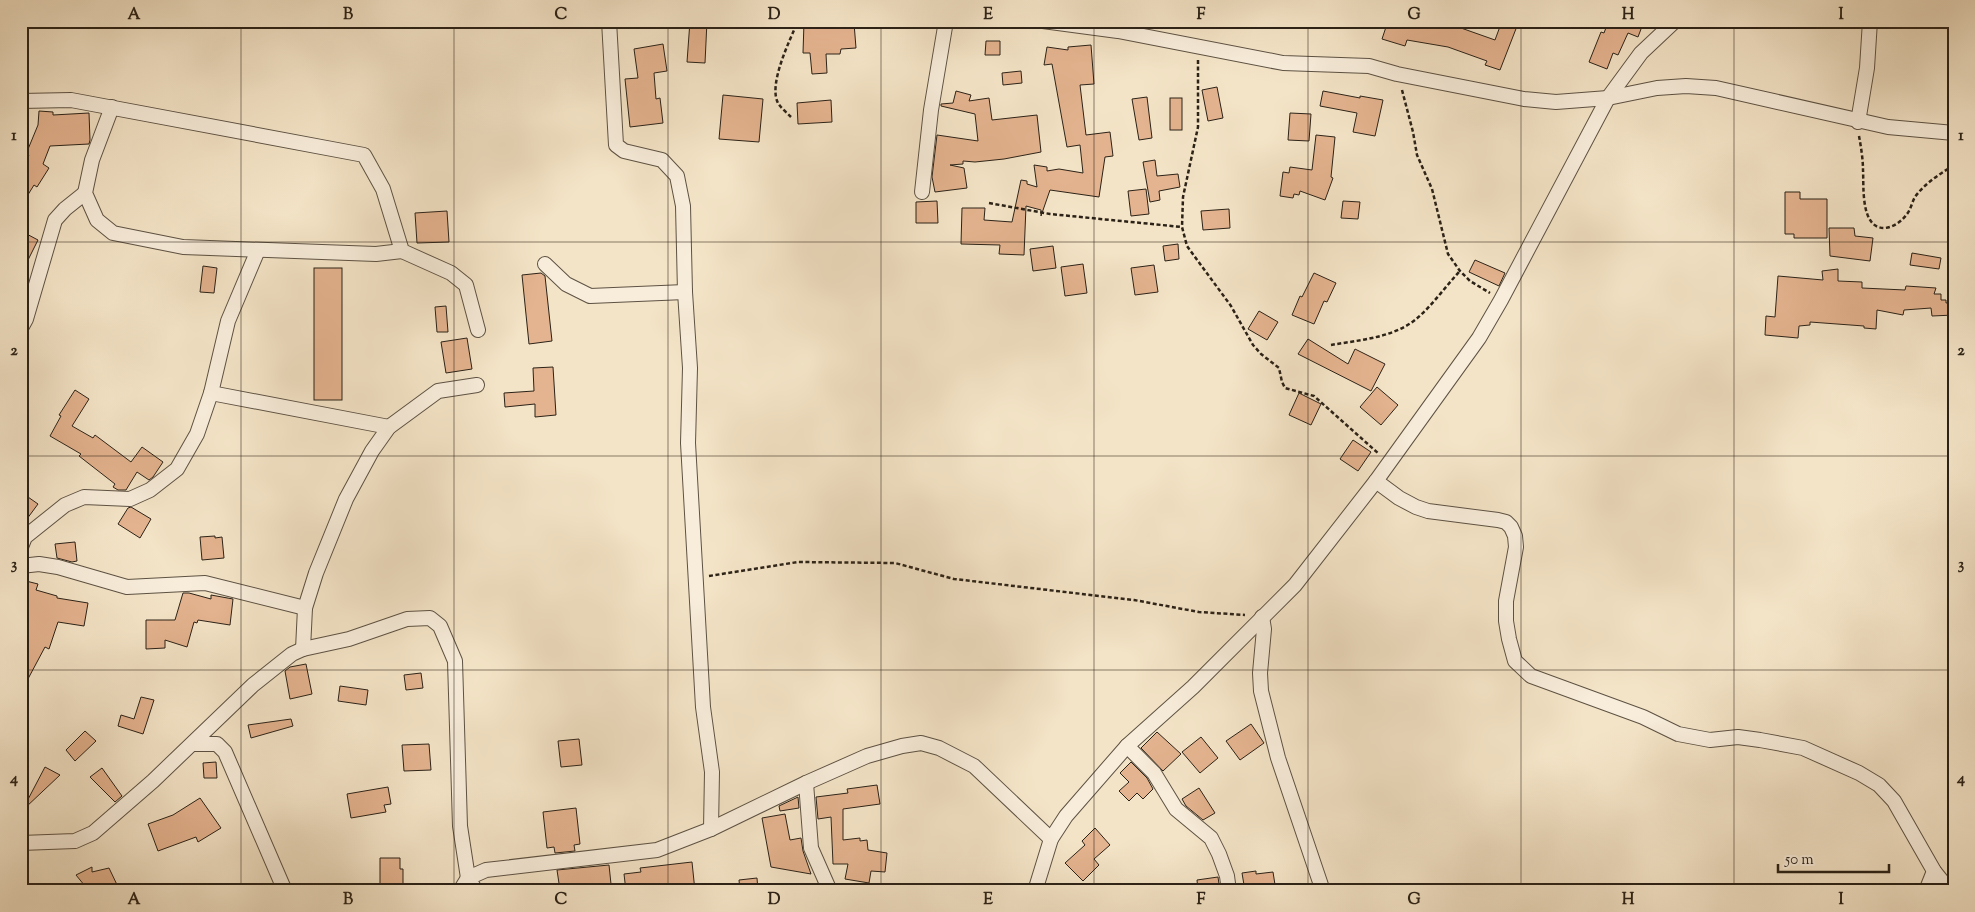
<svg xmlns="http://www.w3.org/2000/svg" width="1975" height="912" viewBox="0 0 1975 912" font-family="'Sorts Mill Goudy',serif">
<style>
.building{fill:#e4b38f;stroke:#2b2217}
.lines{fill:none;stroke-linecap:round;stroke-linejoin:round}
.minor-casing{stroke:#5d5243;stroke-width:16}
.path{stroke:#2b2217;stroke-width:2.5;stroke-dasharray:4 2.5;stroke-linecap:butt}
.minor{stroke:#f8eddb;stroke-width:14}
.grid{fill:none;stroke:#2b2217;stroke-width:1;stroke-opacity:0.55}
.neatline{fill:none;stroke:#2b2217;stroke-width:2}
.grid-label{font-size:16px;text-anchor:middle;font-weight:bold;fill:#2b2217}
</style>
<rect width="100%" height="100%" fill="#f4e4c7"/>
<filter id="stains"><feTurbulence type="fractalNoise" baseFrequency=".004" numOctaves="4"/><feColorMatrix values="0 0 0 0 .2 0 0 0 0 .09 0 0 0 0 .02 0 0 0 .5 -.17"/></filter>
<radialGradient id="worn" r=".72"><stop offset=".6" stop-color="#630" stop-opacity="0"/><stop offset="1" stop-color="#630" stop-opacity=".3"/></radialGradient>
<!-- building -->
<g class="building">
<path d="M690 21H707L705 63 687 62Z"/>
<path d="M1388 21H1421L1461 28 1495 40 1502 21H1519L1500 70 1485 65 1487 61 1448 47 1407 40 1405 46 1382 39Z"/>
<path d="M1600 21H1644L1638 37 1628 33 1618 55 1613 53 1607 69 1589 62 1601 32 1604 33 1607 25Z"/>
<path d="M804 22 854 23 856 48 841 49 840 54H826L827 73 812 74 810 53H803Z"/>
<path d="M986 41H1000V55H985Z"/>
<path d="M663 44 667 71 654 73 656 99 660 98 663 123 630 127 625 79 638 78 634 49Z"/>
<path d="M1091 45 1094 84 1080 85 1086 135 1110 132 1113 156 1105 157 1099 197 1050 190 1041 216V210L1026 206 1024 255 999 254 1000 245 961 244 962 208H985L984 220 1012 222 1021 180 1027 181V184L1037 187 1034 165 1047 167V171L1059 169 1083 173 1080 145 1067 147 1052 64 1044 65 1047 47 1068 50V47Z"/>
<path d="M1021 71 1022 83 1003 85 1002 73Z"/>
<path d="M1217 87 1223 118 1208 121 1202 90Z"/>
<path d="M956 91 971 95 969 101 989 98 992 120 1037 115 1041 152 1004 159 975 162 963 161V164L950 165 964 168 967 188 935 192 932 177 937 135 978 141 975 114 941 106V104L953 103Z"/>
<path d="M1323 91 1360 98V96L1383 100 1375 136 1353 132 1357 113 1320 106Z"/>
<path d="M723 95 763 99 759 142 719 139Z"/>
<path d="M1147 97 1152 138 1139 140 1132 99Z"/>
<rect x="1170" y="98" width="12" height="32"/>
<path d="M831 100 832 122 798 124 797 103Z"/>
<path d="M39 111 53 112V115L89 113 90 140 89 144 50 146 43 164 49 168 37 187 34 185 21 206V167L29 155 26 154 38 125Z"/>
<path d="M1290 113 1311 114 1309 141 1288 140Z"/>
<path d="M1316 135 1335 137 1331 177 1333 178 1325 200 1300 191 1299 195 1294 194 1293 198 1280 196 1283 172 1289 173 1290 167 1312 170Z"/>
<path d="M1155 160 1157 176 1178 174 1180 187 1159 191 1160 200 1150 202 1143 162Z"/>
<path d="M1146 189 1149 214 1131 216 1128 191Z"/>
<path d="M1785 192H1800V199H1827V238H1794V234H1785Z"/>
<path d="M937 201 938 223H916V202Z"/>
<path d="M1343 201 1360 202 1358 219 1341 218Z"/>
<path d="M1229 209 1230 228 1203 230 1201 211Z"/>
<path d="M447 211 449 242 417 243 415 213Z"/>
<path d="M1829 228H1854L1855 236 1873 238 1870 261 1830 256Z"/>
<path d="M21 231 38 240 21 274Z"/>
<path d="M1178 244 1179 259 1165 261 1163 246Z"/>
<path d="M1053 246 1056 268 1033 271 1030 249Z"/>
<path d="M1912 253 1941 258 1939 269 1910 265Z"/>
<path d="M1475 260 1505 273 1499 286 1469 272Z"/>
<path d="M1083 264 1087 293 1065 296 1061 267Z"/>
<path d="M1154 265 1158 292 1135 295 1131 268Z"/>
<path d="M203 266 217 268 214 293 200 292Z"/>
<rect x="314" y="268" width="28" height="132"/>
<path d="M1838 269V281L1862 282V288L1905 290 1906 286 1936 288 1934 294H1941V300H1946V303L1954 302V315L1932 316 1931 308 1904 310 1903 315 1877 310 1876 329 1864 328V326L1810 322V325L1799 326 1798 338 1765 335 1766 316 1775 317 1778 276 1823 280 1822 271Z"/>
<path d="M541 273 545 276 552 341 529 344 522 275Z"/>
<path d="M1314 273 1336 283 1327 302 1324 301 1314 324 1292 315 1300 296 1302 297Z"/>
<path d="M446 306 448 332H437L435 307Z"/>
<path d="M1259 311 1278 322 1267 340 1248 329Z"/>
<path d="M467 338 472 369 446 373 441 342Z"/>
<path d="M1308 339 1348 364 1355 349 1385 364 1371 391 1298 354Z"/>
<path d="M553 367 556 415 535 417V404L505 407 504 393 534 391 533 368Z"/>
<path d="M1377 387 1398 405 1381 425 1360 407Z"/>
<path d="M75 390 89 399 72 426 93 438 95 435 131 462 142 447 163 462 153 477 149 480 137 472 126 490H118L113 487 115 484 79 456 81 454 50 436 61 416 59 415Z"/>
<path d="M1299 393 1321 404 1311 425 1289 415Z"/>
<path d="M1353 440 1371 452 1358 471 1340 459Z"/>
<path d="M28 497 38 504 21 527V507Z"/>
<path d="M131 507 151 519 140 538 118 524 128 508Z"/>
<path d="M215 536V538L222 537 224 558 202 560 200 537Z"/>
<path d="M75 542 77 561 72 562 57 558 55 544Z"/>
<path d="M26 581 38 584 36 590 57 596V598L88 603 84 626 58 622 49 649 45 647 21 692V598Z"/>
<path d="M183 593H189L211 599V595L233 599 230 625 198 620 197 623 194 622 187 647 165 640V648L146 649V620H175Z"/>
<path d="M306 664 312 694 290 699 285 671 290 667Z"/>
<path d="M421 673 423 688 406 690 404 675Z"/>
<path d="M340 686 368 690 366 705 338 701Z"/>
<path d="M141 697 154 700 143 734 118 726 121 715 134 719Z"/>
<path d="M291 719 293 726 251 738 248 725Z"/>
<path d="M1251 724 1264 743 1240 760 1226 741Z"/>
<path d="M85 731 96 741 75 761 66 750Z"/>
<path d="M1157 732 1181 754 1163 771 1141 748Z"/>
<path d="M1201 737 1218 758 1200 773 1182 752Z"/>
<path d="M579 739 582 765 561 767 558 741Z"/>
<path d="M429 744 431 770 404 771 402 745Z"/>
<path d="M216 762 217 778H204L203 763Z"/>
<path d="M1131 762 1147 778 1153 789 1143 799 1137 793 1129 801 1119 791 1129 782 1120 773Z"/>
<path d="M45 767 60 775 25 808 24 807Z"/>
<path d="M102 768 122 796 115 802 90 777Z"/>
<path d="M877 785 880 804 843 809V840L860 838V841L867 840 868 850 887 853 885 872 871 871 869 883 845 879 848 864H833L831 817 818 819 816 797 848 793 847 789Z"/>
<path d="M388 787 391 804 384 805 386 812 351 818 347 794Z"/>
<path d="M1199 788 1215 813 1203 820 1186 806 1182 799Z"/>
<path d="M798 797 799 808 780 811 779 806Z"/>
<path d="M200 798 221 828 198 842 196 837 158 851 148 824 173 815Z"/>
<path d="M576 808 580 844 574 845 575 851 555 853 554 847 547 848 543 812Z"/>
<path d="M785 814 790 840 801 838 803 851 811 874 771 867 762 818Z"/>
<path d="M1095 828 1110 845 1094 859 1099 865 1083 881 1065 863 1085 845 1082 841Z"/>
<path d="M380 858H400V869H403V891H380Z"/>
<path d="M692 862 695 891H626L624 874 641 872 640 868Z"/>
<path d="M609 865 611 884 597 886 598 891 560 890 557 870Z"/>
<path d="M92 867V872L109 868 120 891H89L76 875Z"/>
<path d="M1256 871V874L1273 872 1276 891H1245L1242 873Z"/>
<path d="M1218 877 1220 891H1198L1197 880Z"/>
<path d="M757 878 758 891H740L739 880Z"/>
</g>
<g class="lines">
<defs>
<g id="minor">
<path d="M609 21 616 145 624 151 662 160 677 176 683 206 685 292 690 368 688 443 703 707 712 772 711 829"/>
<path d="M1043 21 1118 31 1283 63 1369 66 1397 74 1524 99 1556 102 1608 98 1657 88 1686 86 1716 88 1888 127 1954 133"/>
<path d="M21 101 71 100 364 155 383 189 402 251 451 273 466 285 478 330"/>
<path d="M112 107 92 160 85 193 97 220 113 233 183 247 376 254 402 251"/>
<path d="M1858 122 1867 68 1870 21"/>
<path d="M922 192 931 110 946 21"/>
<path d="M545 264 566 284 590 296 685 292"/>
<path d="M21 328 26 319 55 220 65 209 85 193"/>
<path d="M211 393 389 427"/>
<path d="M1376 481 1399 498 1416 507 1428 511 1498 520 1506 522 1511 527 1515 536 1516 547 1506 601V621L1509 639 1515 661 1531 676 1643 717 1678 734 1710 740 1738 737 1760 740 1803 748 1859 773 1879 785 1894 801 1934 871 1950 891"/>
<path d="M21 547 25 537 65 505 84 497 130 499 150 490 177 469 197 434 211 393 228 321 258 250"/>
<path d="M21 566 39 564 58 567 127 587 205 583 305 608"/>
<path d="M1262 617 1264 629 1260 673 1261 691 1278 758 1323 891"/>
<path d="M303 649 305 608 316 573 346 499 372 451 389 427 438 391 477 385"/>
<path d="M193 744H217L225 752 285 891"/>
<path d="M1127 746 1154 773 1176 809 1211 838 1219 854 1227 876 1229 891"/>
<path d="M806 783 811 848 830 891"/>
<path d="M21 843 75 841 93 833 153 781 253 685 292 654 303 649 349 639 407 619 430 618 440 626 455 661 460 826 468 878 476 891"/>
<path d="M460 891 468 878 486 870 657 850 711 829 806 783 867 756 902 746 921 743 939 748 974 766 1051 839"/>
<path d="M1035 891 1051 839 1066 816 1127 746 1193 687 1295 585 1376 481 1479 338 1501 300 1608 98 1641 53 1675 21"/>
<path d="M1926 891 1934 871"/>
</g>
</defs>
<!-- minor casing -->
<use href="#minor" class="minor-casing"/>
<!-- path -->
<g class="path">
<path d="M1907 21 1954 27"/>
<path d="M1198 60V127L1183 197 1182 227 1187 246 1231 306 1253 345 1261 354 1279 368 1282 382 1285 388 1314 396 1379 454"/>
<path d="M1402 90 1413 132 1417 155 1432 189 1448 254 1460 271 1470 281 1490 293"/>
<path d="M791 117C787 113 781 108 778 103 768 84 790 40 798 21"/>
<path d="M1859 136C1861 147 1863 159 1863 170 1864 186 1860 229 1885 228 1894 227 1902 221 1907 214 1911 209 1912 202 1915 197 1925 183 1940 174 1954 165"/>
<path d="M989 203 1050 214 1182 227"/>
<path d="M1331 345C1359 340 1392 338 1415 320 1432 306 1445 287 1460 271"/>
<path d="M709 576 798 562 895 563 954 579 1134 600 1199 612 1245 615"/>
</g>
<!-- minor -->
<use href="#minor" class="minor"/>
</g>
<!-- grid -->
<path class="grid" d="M241 21V891M454 21V891M668 21V891M881 21V891M1094 21V891M1308 21V891M1521 21V891M1734 21V891M21 242H1954M21 456H1954M21 670H1954"/>
<!-- margin -->
<rect width="1975" height="912" fill="none" stroke="#f4e4c7" stroke-width="55"/>
<!-- scale -->
<path d="M1778 864v8h111v-8" fill="none" stroke="#2b2217" stroke-width="2.5"/>
<text x="1785" y="864" font-size="15" fill="#2b2217" stroke="#f8eddb" stroke-width="4" paint-order="stroke">50 m</text>
<rect x="28" y="28" width="1920" height="856" class="neatline"/>
<g class="grid-label">
<text x="134" y="19">A</text>
<text x="348" y="19">B</text>
<text x="561" y="19">C</text>
<text x="774" y="19">D</text>
<text x="988" y="19">E</text>
<text x="1201" y="19">F</text>
<text x="1414" y="19">G</text>
<text x="1628" y="19">H</text>
<text x="1841" y="19">I</text>
<text x="14" y="140">1</text>
<text x="1961" y="140">1</text>
<text x="14" y="355">2</text>
<text x="1961" y="355">2</text>
<text x="14" y="569">3</text>
<text x="1961" y="569">3</text>
<text x="14" y="783">4</text>
<text x="1961" y="783">4</text>
<text x="134" y="904">A</text>
<text x="348" y="904">B</text>
<text x="561" y="904">C</text>
<text x="774" y="904">D</text>
<text x="988" y="904">E</text>
<text x="1201" y="904">F</text>
<text x="1414" y="904">G</text>
<text x="1628" y="904">H</text>
<text x="1841" y="904">I</text>
</g>
<rect width="100%" height="100%" filter="url(#stains)"/>
<rect width="100%" height="100%" fill="url(#worn)"/>
</svg>
